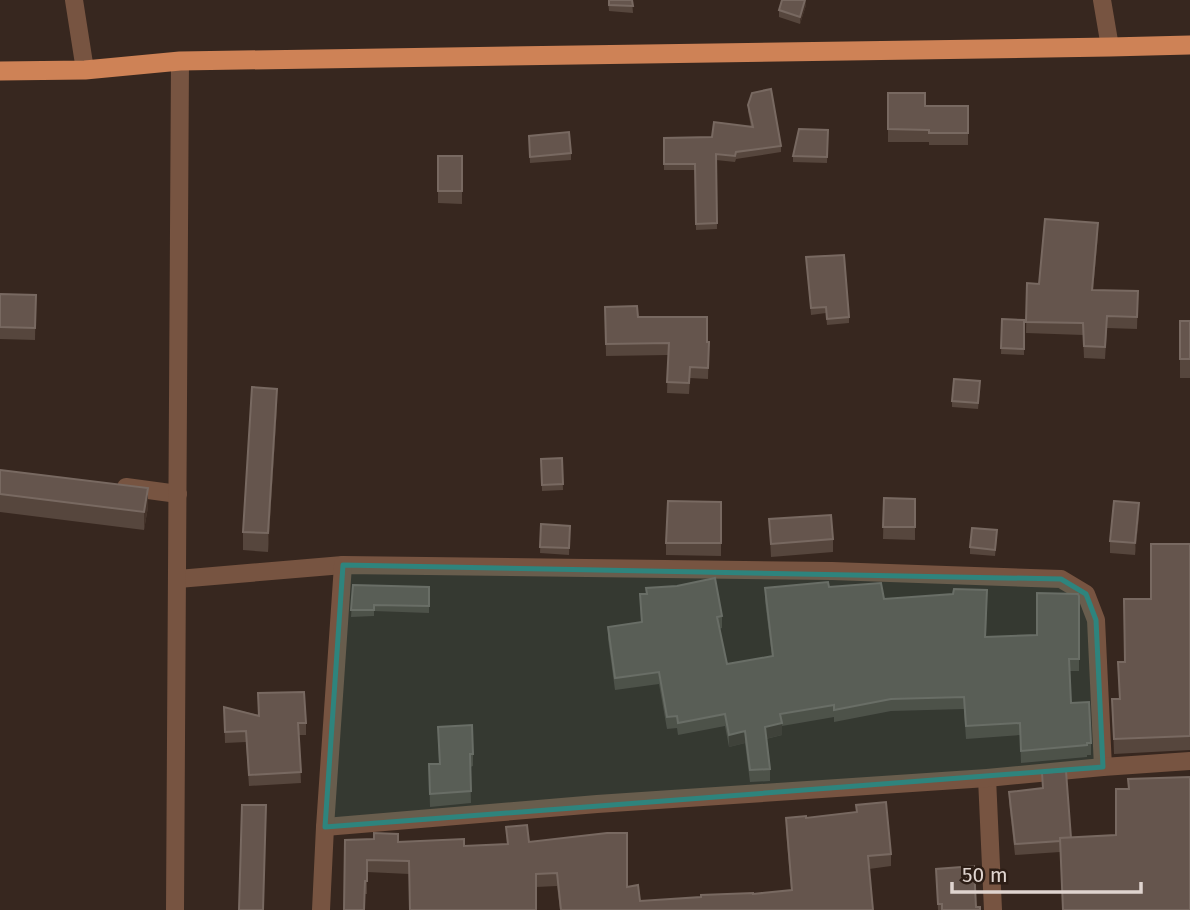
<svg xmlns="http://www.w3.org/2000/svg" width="1190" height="910" viewBox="0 0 1190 910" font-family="'Fira Sans',sans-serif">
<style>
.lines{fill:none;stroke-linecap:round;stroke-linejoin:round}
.minor{stroke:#775441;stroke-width:18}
.tertiary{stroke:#775441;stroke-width:18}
.trunk{stroke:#ce8256;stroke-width:19}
.wall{fill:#56463d}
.shaded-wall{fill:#44332a}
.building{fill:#65554d;stroke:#786961;stroke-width:2}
.marked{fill:#2e847d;fill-opacity:0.2;stroke:#2e847d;stroke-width:5;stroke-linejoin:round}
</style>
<rect width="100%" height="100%" fill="#37271f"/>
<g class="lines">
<!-- minor -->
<g class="minor">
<path d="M1102 0 1110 47"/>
<path d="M126 487 178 494"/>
<path d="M178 579 343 565 832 571 1061 579 1086 594 1096 620 1103 767"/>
<path d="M987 778 993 910"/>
<path d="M325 827 597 804 987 778 1103 767 1190 761"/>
<path d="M175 910 180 61"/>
<path d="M321 910 325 827 343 565"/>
</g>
<!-- tertiary -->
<path class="tertiary" d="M74 0 85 70"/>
<!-- trunk -->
<path class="trunk" d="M0 71 85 70 180 61 1110 47 1190 45"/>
</g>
<!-- wall -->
<g class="wall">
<path d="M608 0H632L633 13 609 11Z"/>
<path d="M806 5 800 24 779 17V10Z"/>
<path d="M888 93 925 106H968V145H929V142H888Z"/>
<path d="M748 105 781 146V152L736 159 735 162 716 160 717 229 696 230 695 170H664V138L712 137 751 127 748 111Z"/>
<path d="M828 130 827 163 793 162V156Z"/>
<path d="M529 143 571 153V160L530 163Z"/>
<path d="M438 156H462V204L438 203Z"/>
<path d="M1098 235 1093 290 1138 291 1137 329 1107 328 1105 359 1084 358 1083 335 1026 333 1027 283 1039 284Z"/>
<path d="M806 257 849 317V323L827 325 826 313 811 315Z"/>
<path d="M0 294 36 295 35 340 0 339Z"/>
<path d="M605 307 709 342 708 379 690 378 689 394 667 393 668 355 606 356Z"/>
<path d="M1002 319 1024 320V355L1001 354Z"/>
<rect x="1180" y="321" width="10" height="57"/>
<path d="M980 388 978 409 952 407V401Z"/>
<path d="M277 407 268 552 243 550V532Z"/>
<path d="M562 458 563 490 542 491 541 459Z"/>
<path d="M0 470 148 507 144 530 0 512Z"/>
<path d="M884 498 915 499V540L883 539Z"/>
<path d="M721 502V556L666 555V543Z"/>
<path d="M1139 516 1135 555 1110 553V541Z"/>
<path d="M769 519 833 539V552L771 557Z"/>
<path d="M541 524 570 526 569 555 540 553Z"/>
<path d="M997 536 995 556 970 554V547Z"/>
<path d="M1190 544V750L1114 754 1112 699H1119L1118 662H1125L1151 599Z"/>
<path d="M353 585 429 587V613L374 611V616L351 617Z"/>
<path d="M829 587 884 599 987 603 986 637 1037 635 1079 596V671H1070L1071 703 1091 743V755H1087V757L1021 763 1020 735 966 739 964 709 891 711 834 722V717L782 726V735L766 739 770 769V781L750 782 745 743 729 747 725 726 678 735 677 728 667 729 659 684 615 690 608 639V627L641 622 640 594 722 616V628L719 629 727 664 772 657 765 601V588Z"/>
<path d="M224 707 259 715 306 723V735H299L301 783 249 786 246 742 225 743Z"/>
<path d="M438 727 473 754V766L470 767 471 803 430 807 429 764H439Z"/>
<path d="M1042 773 1071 838 1116 835 1128 789 1190 910H1063L1060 852 1015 855 1009 803V792L1043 788Z"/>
<path d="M856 805 891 854V866L869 869 873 910H560L557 886 536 887 409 874 367 872V894H365L345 840 464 846 507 844 506 827 529 842 627 887 640 901 753 894 791 891 786 831V818H806L856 812Z"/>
<path d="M936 869 976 907 980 910H938Z"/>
</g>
<!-- shaded-wall -->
<g class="shaded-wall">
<path d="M806 0V5L800 24V17Z"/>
<path d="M1098 223V235L1092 302V290Z"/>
<path d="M277 389V407L268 552V533Z"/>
<path d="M148 488V507L144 530V512Z"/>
<path d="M1139 503V516L1135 555V543Z"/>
<path d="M782 723V735L765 739V727Z"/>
<path d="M745 731V743L729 747V735Z"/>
</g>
<!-- building -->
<g class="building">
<path d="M609 0H632L633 6 609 5Z"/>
<path d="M782 0H805L800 17 779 10Z"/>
<path d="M771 89 781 146 736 152 735 156 716 154 717 223 696 224 695 164H664V138L712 137 714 122 753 127 748 105 752 93Z"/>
<path d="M888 93H925V106H968V133H929V130L888 129Z"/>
<path d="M799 129 828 130 827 157 793 156Z"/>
<path d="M569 132 571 153 530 157 529 136Z"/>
<rect x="438" y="156" width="24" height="35"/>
<path d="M1045 219 1098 223 1092 290 1138 291 1137 317 1107 316 1105 347 1084 346 1083 323 1026 322 1027 283 1039 284Z"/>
<path d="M844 255 849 317 827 319 826 307 811 308 806 257Z"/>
<path d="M0 294 36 295 35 328 0 327Z"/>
<path d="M637 306 638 317H707V342H709L708 368 690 367 689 383 667 382 669 343 606 344 605 307Z"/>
<path d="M1002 319 1024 320V349L1001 348Z"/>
<rect x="1180" y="321" width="10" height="38"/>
<path d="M954 379 980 381 978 403 952 401Z"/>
<path d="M252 387 277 389 268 533 243 532Z"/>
<path d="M562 458 563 484 542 485 541 459Z"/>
<path d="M0 470 148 488 144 512 0 494Z"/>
<path d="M884 498 915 499V527H883Z"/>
<path d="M668 501 721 502V543H666Z"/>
<path d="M1114 501 1139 503 1135 543 1110 541Z"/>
<path d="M831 515 833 539 771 544 769 519Z"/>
<path d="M541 524 570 526 569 548 540 547Z"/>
<path d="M972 528 997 530 995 550 970 547Z"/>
<path d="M1151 544H1190V736L1114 739 1112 699H1120L1118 662H1125L1124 599H1151Z"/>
<path d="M715 578 722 616 717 617 727 664 773 656 765 588 828 582 829 587 881 583 884 599 953 594 954 589 987 590 985 637 1037 635V593L1078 594 1079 596V659H1069L1071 703 1089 702 1091 743H1087V745L1021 751 1020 723 966 726 964 697 891 699 834 710V705L780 714 782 723 765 727 770 769 750 770 745 731 729 735 725 714 678 723 677 716 667 717 659 672 615 678 608 627 642 622 640 594H647L646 588 677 586Z"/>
<path d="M353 585 429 587V606L374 605V610H351Z"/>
<path d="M304 692 306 723H298L301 772 249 775 246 731 225 732 224 707 259 716 258 693Z"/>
<path d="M472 725 473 754H470L471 791 430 794 429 764H440L438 727Z"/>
<path d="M1066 771 1071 838H1060V841L1015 844 1009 792 1043 788 1042 773Z"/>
<path d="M1190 777V910H1063L1060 838 1116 835V789H1129L1128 779Z"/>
<path d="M886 802 891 854 868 856 873 910H561L557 873 536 874V910H410L409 861 367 860V881H365L364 910H344L345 840 374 839V833L398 834V842L464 839V846L508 844 506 827 527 825 529 842 607 833H627V887L638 885 640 901 701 897V895L753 893V894L792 890 786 818 806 816V818L857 812 856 805Z"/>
<path d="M242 805H266L263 910H239Z"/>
<path d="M974 866 976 907H980V910H942V904H938L936 869Z"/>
</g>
<!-- marked area -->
<path class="marked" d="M343 565 1061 579 1086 594 1096 620 1103 767 325 827Z"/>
<!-- scale -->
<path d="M952 882v10h189v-10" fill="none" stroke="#dfd4cf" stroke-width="3.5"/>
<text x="962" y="882" font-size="21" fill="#dfd4cf" stroke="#2c1d15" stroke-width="5" paint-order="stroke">50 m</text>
</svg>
